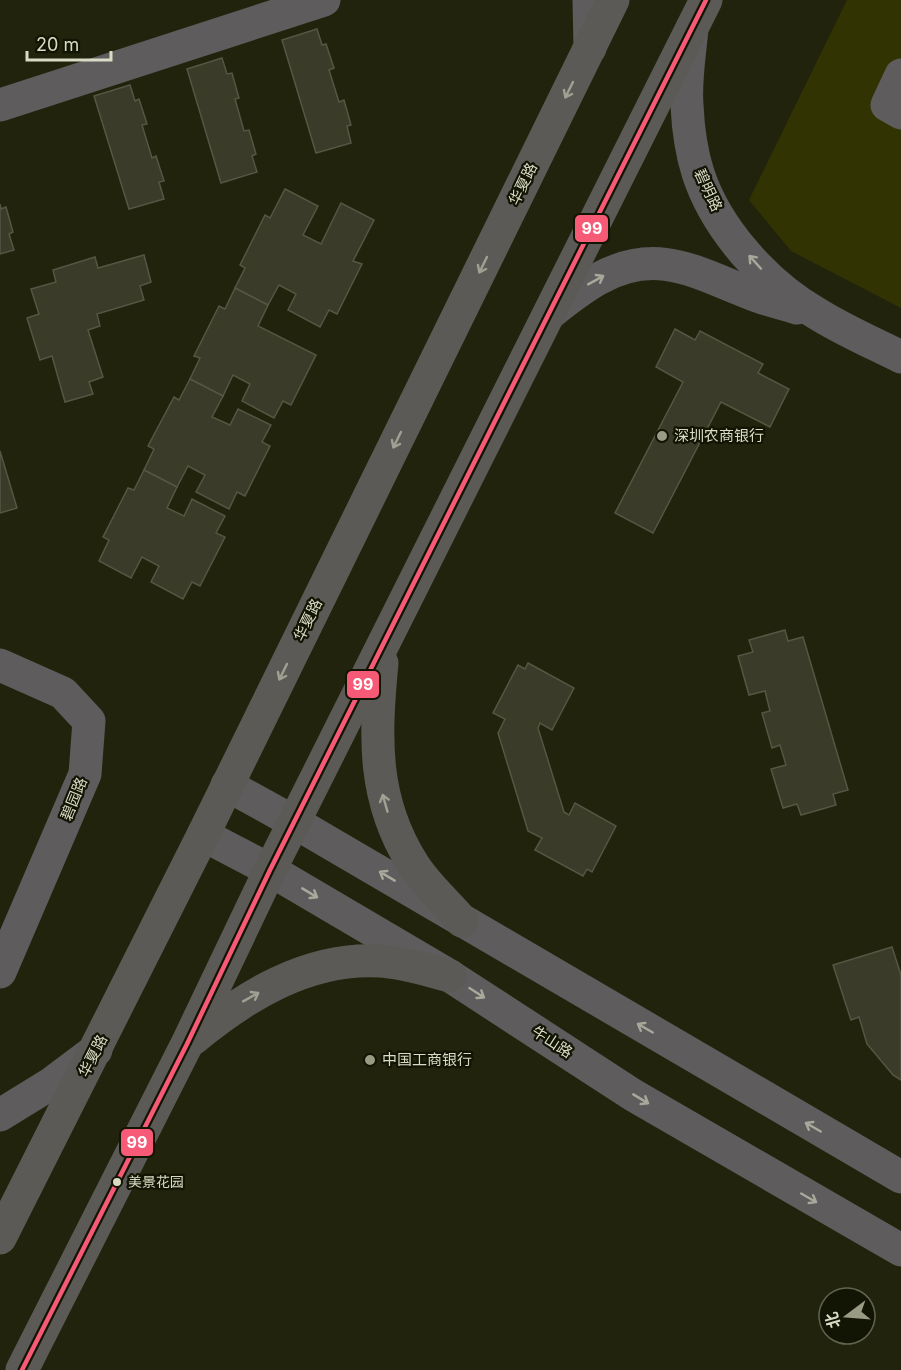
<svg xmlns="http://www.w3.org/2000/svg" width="901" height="1370" viewBox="0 0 901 1370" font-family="Inter,'Noto Sans SC',sans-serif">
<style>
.built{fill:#323303}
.building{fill:#3a3b29;stroke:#555644;stroke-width:1.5}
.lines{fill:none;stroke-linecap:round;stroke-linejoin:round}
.minor{stroke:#5e5c5d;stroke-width:33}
.major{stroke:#5c5a56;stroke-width:33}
.bus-1-casing{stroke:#121404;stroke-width:9}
.bus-1{stroke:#f75a77;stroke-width:4.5}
.oneway{stroke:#a1a193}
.oneway2{stroke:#a8a89b}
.poi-dot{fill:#999b84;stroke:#121404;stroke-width:2}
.bus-dot{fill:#d9dbc5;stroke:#121404;stroke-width:2}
.labels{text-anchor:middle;stroke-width:4.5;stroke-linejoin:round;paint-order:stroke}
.bus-label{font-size:14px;fill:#d9dbc5;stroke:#121404;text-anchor:start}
.street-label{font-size:15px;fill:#d9dbc5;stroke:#121404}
.poi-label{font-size:15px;fill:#d9dbc5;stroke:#121404;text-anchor:start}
.line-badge{stroke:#121404;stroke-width:2}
.badge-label{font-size:16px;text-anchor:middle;font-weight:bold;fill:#fff}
</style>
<rect width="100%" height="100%" fill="#22230c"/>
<!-- built -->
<path class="built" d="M847 0H901V308L791 251 749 200Z"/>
<!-- building -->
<g class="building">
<path d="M317 29 322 45 326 44 334 68 329 70 339 102 344 100 351 125 347 126 351 143 316 153 282 40Z"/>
<path d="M222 58 227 74 232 73 239 98 235 99 244 131 249 130 256 154 252 156 257 172 221 183 187 69Z"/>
<path d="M130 85 135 101 139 99 147 124 142 125 152 158 156 156 164 181 159 182 164 199 129 209 94 96Z"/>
<path d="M285 189 318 206 303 235 321 244 341 203 374 220 353 261 362 264 337 314 329 310 320 327 288 310 296 294 279 285 268 305 235 288 245 268 240 265 265 215 270 218Z"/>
<path d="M0 204 1 209 6 207 13 232 9 234 14 250 0 254Z"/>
<path d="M144 255 151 282 140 286 144 300 97 314 100 326 88 330 103 377 89 382 93 394 65 402 52 356 40 360 27 318 39 314 31 289 56 282 53 270 95 257 98 268Z"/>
<path d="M235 288 268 305 258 326 316 355 291 405 283 401 274 418 242 401 250 384 233 375 223 396 190 379 200 358 194 356 219 306 225 309Z"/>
<path d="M675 329 695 340 700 331 763 364 758 373 789 389 770 427 721 402 653 533 615 513 683 382 656 367Z"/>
<path d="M190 379 223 396 212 417 230 425 238 409 271 425 262 442 270 446 245 496 237 492 229 509 196 492 205 475 188 466 177 487 144 470 154 449 148 446 174 397 179 400Z"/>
<path d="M0 451 17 508 0 513Z"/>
<path d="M144 470 177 487 167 508 184 516 192 499 225 516 216 533 225 537 200 586 192 582 183 599 151 582 159 566 142 557 131 578 99 561 109 540 103 537 128 488 134 490Z"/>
<path d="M785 630 788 641 803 637 848 790 833 794 836 805 801 815 797 804 783 808 771 769 786 765 780 745 772 748 762 713 770 711 765 691 749 695 738 656 753 652 749 640Z"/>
<path d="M528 663 574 688 552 730 540 723 538 728 564 812 569 815 575 803 616 826 592 872 587 869 583 876 535 850 542 838 528 831 498 733 505 719 493 713 518 665 525 669Z"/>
<path d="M892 947 901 975V1080L893 1075 867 1044 859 1017 851 1020 833 965Z"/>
</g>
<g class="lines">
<!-- minor -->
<g class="minor">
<path d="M589 0 590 48"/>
<path d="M692 28C690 53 685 80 687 105 688 128 691 151 698 173 716 229 766 284 816 313 843 330 873 343 901 357"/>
<path d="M901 75 887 105 901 113"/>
<path d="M0 105 324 0"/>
<path d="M549 314C564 302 580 289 598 279 657 246 697 273 752 294 766 300 782 303 797 308"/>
<path d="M0 665 63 693 89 721 85 774 0 972"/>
<path d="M227 785 294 822 901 1177"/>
<path d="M203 835 270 870 450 976 633 1095 901 1250"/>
<path d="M0 1115 52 1083 96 1050"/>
</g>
<!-- major -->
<g class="major">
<path d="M382 663C375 737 372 799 413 864 426 885 446 902 462 921"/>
<path d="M193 1039C245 996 308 957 379 961 403 962 427 970 450 976"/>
<path d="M0 1238 203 835 613 0"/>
<path d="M22 1370 187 1044 270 870 706 0"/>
</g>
<defs>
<path id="bus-1" d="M22 1370 187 1044 270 870 706 0"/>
</defs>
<!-- bus-1 casing -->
<use href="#bus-1" class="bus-1-casing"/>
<!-- bus-1 -->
<use href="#bus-1" class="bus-1"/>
</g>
<!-- one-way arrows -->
<defs><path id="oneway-shaft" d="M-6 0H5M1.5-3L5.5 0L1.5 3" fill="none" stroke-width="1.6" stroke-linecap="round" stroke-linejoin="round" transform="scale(1.5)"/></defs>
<g class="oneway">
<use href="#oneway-shaft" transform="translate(569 90) rotate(116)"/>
<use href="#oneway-shaft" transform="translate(483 265) rotate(116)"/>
<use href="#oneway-shaft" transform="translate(397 440) rotate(116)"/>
<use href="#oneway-shaft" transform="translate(283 672) rotate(116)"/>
<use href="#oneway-shaft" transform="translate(385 803) rotate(-106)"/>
<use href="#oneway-shaft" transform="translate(251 997) rotate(-29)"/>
</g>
<g class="oneway2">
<use href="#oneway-shaft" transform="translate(755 262) rotate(-132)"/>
<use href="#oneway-shaft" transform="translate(596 280) rotate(-29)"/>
<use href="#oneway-shaft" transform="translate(387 876) rotate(-149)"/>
<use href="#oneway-shaft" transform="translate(310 893) rotate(31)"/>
<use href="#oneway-shaft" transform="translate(477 993) rotate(33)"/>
<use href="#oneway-shaft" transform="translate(645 1028) rotate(-150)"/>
<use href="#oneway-shaft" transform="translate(641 1099) rotate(31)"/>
<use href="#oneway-shaft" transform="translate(813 1127) rotate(-150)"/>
<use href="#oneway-shaft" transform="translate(809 1198) rotate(30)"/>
</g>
<!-- markers -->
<g class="poi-dot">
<circle cx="662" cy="436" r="6"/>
<circle cx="370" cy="1060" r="6"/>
</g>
<circle class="bus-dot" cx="117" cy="1182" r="5"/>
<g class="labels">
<!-- bus labels -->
<g class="bus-label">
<text x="128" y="1187">美景花园</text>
</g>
<!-- street labels -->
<g class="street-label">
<text transform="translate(523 184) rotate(-64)" y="5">华夏路</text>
<text transform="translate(708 190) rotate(65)" y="5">碧明路</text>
<text transform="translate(308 620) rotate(-64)" y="5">华夏路</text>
<text transform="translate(74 799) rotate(-68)" y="5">碧园路</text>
<text transform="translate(552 1042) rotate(33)" y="5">牛山路</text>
<text transform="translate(93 1056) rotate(-63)" y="5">华夏路</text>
</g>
<!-- poi labels -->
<g class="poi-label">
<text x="674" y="441">深圳农商银行</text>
<text x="382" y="1065">中国工商银行</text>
</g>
</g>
<g class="line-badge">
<rect x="574" y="214" width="35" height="29" rx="6" fill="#f75a77"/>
<rect x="346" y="670" width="34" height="29" rx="6" fill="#f75a77"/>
<rect x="120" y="1128" width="34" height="29" rx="6" fill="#f75a77"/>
</g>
<g class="badge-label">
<text x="592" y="234">99</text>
<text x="363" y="690">99</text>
<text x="137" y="1148">99</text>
</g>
<!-- north arrow -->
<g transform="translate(847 1316) rotate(254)"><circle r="28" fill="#121404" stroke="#626451" stroke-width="1.5"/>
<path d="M0-4.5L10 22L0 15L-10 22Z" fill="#999b84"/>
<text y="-9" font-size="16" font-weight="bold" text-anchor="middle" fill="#d9dbc5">北</text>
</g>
<!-- scale -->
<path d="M27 51v9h84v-9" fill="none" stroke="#d9dbc5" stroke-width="3"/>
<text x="36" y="51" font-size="18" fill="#d9dbc5" stroke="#121404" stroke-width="4.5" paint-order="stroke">20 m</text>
</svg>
